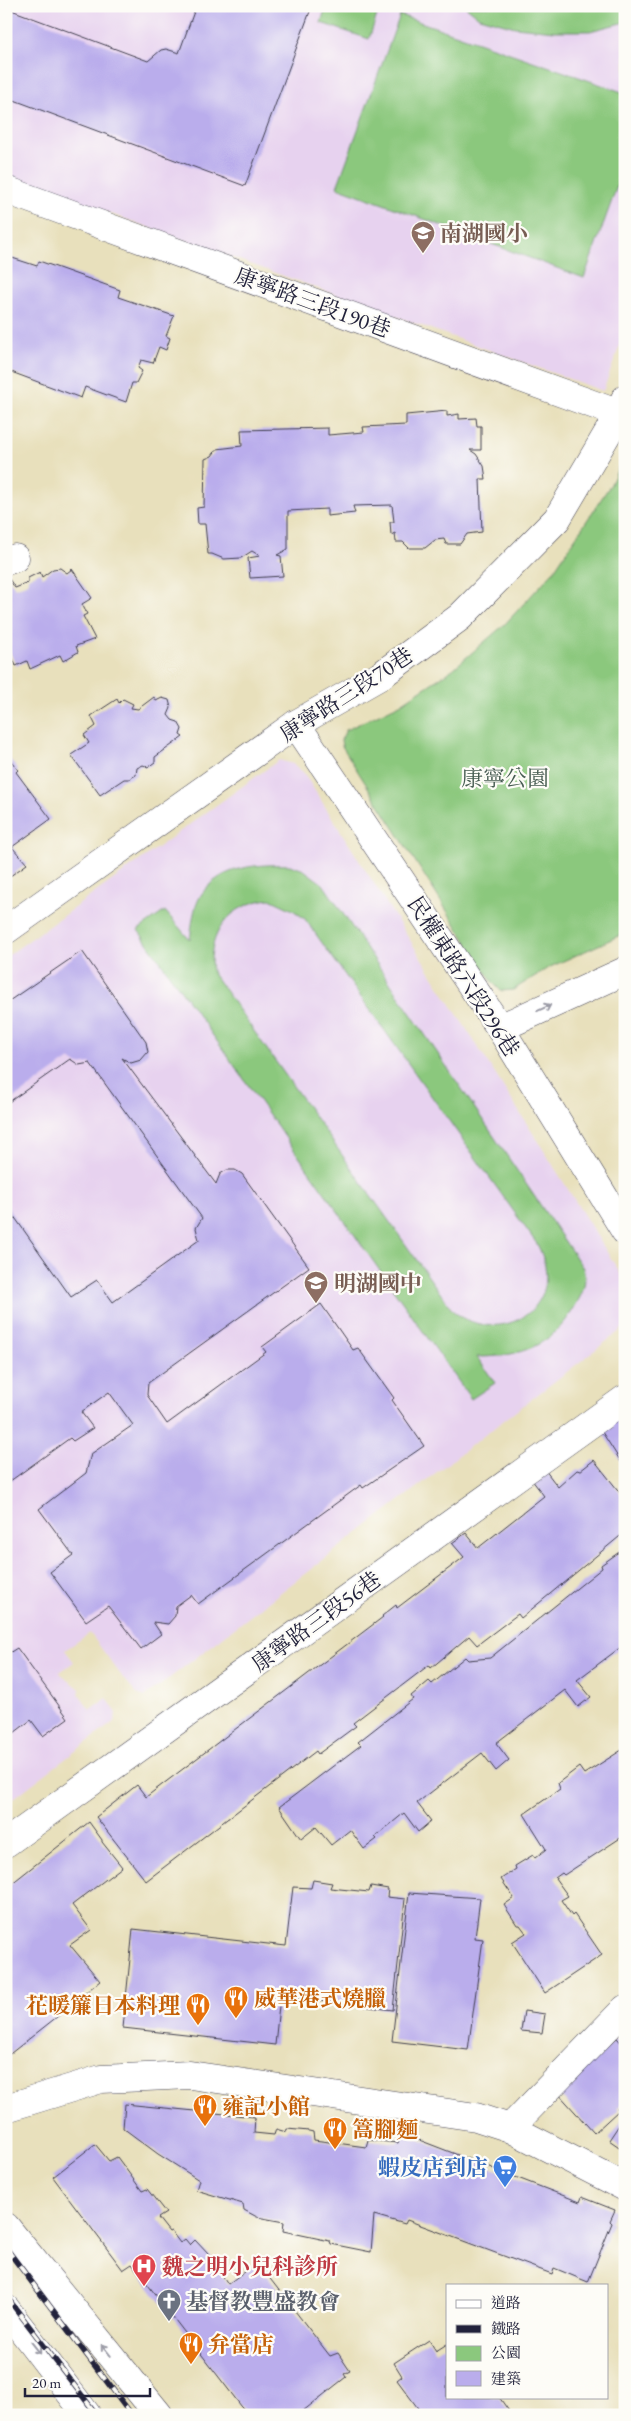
<svg xmlns="http://www.w3.org/2000/svg" width="631" height="2421" viewBox="0 0 631 2421" font-family="'EB Garamond','Noto Serif TC',serif">
<style>
.built{fill:#e7d2ef}
.green{fill:#8bc87d;stroke:#56755c;fill-rule:evenodd}
.building{fill:#baadec}
.lines{fill:none;stroke-linecap:round;stroke-linejoin:round}
.minor-casing{stroke:#403e4e;stroke-width:29}
.major-casing{stroke:#403e4e;stroke-width:29}
.minor{stroke:#fff;stroke-width:28}
.major{stroke:#fff;stroke-width:28}
.rail-casing{stroke:#22223b;stroke-width:5.5}
.rail{stroke:#fdfcf7;stroke-width:4;stroke-dasharray:11;stroke-linecap:butt}
.oneway{stroke:#9c9ca7}
.labels{text-anchor:middle;stroke-width:4.5;stroke-linejoin:round;paint-order:stroke}
.education-label{font-size:22px;font-weight:bold;fill:#785e54;stroke:#fdfcf7;text-anchor:start}
.street-label{font-size:22px;fill:#22223b;stroke:#fdfcf7}
.park-label{font-size:22px;fill:#475c52;stroke:#fdfcf7}
.food-label{font-size:22px;font-weight:bold;fill:#c56008;stroke:#fdfcf7;text-anchor:start}
.shop-label{font-size:22px;font-weight:bold;fill:#366cbe;stroke:#fdfcf7;text-anchor:end}
.health-label{font-size:22px;font-weight:bold;fill:#be3a42;stroke:#fdfcf7;text-anchor:start}
.worship-label{font-size:22px;font-weight:bold;fill:#5b616d;stroke:#fdfcf7;text-anchor:start}
</style>
<rect width="100%" height="100%" fill="#fdfcf7"/>
<filter id="ink" filterUnits="userSpaceOnUse"><feTurbulence type="fractalNoise" baseFrequency=".02" numOctaves="2"/><feDisplacementMap in="SourceGraphic" scale="10" xChannelSelector="R" yChannelSelector="G"/><feConvolveMatrix kernelMatrix="1 2 1 2 8 2 1 2 1" color-interpolation-filters="sRGB"/></filter>
<filter id="wash" filterUnits="userSpaceOnUse"><feTurbulence type="fractalNoise" baseFrequency=".0096" numOctaves="4" result="noise"/><feDisplacementMap in="SourceGraphic" scale="20" xChannelSelector="R" yChannelSelector="G"/><feGaussianBlur stdDeviation="1.12" result="paint"/><feColorMatrix in="noise" values="0 0 0 0 0 0 0 0 0 0 0 0 0 0 0 0 0 1.4 0 .05"/><feComposite in="paint" operator="in"/></filter>
<g filter="url(#wash)">
<rect width="100%" height="100%" fill="#e8e0bc"/>
<!-- built -->
<g class="built">
<path d="M6 6H625V331L603 391 6 176Z"/>
<path d="M279 760 293 764 303 772 546 1154 625 1281V1327L145 1697 137 1694 126 1682 90 1633 65 1650 74 1662 60 1672 61 1674 80 1689 79 1695 90 1710 107 1698 116 1712 115 1721 6 1804V957Z"/>
</g>
<!-- green -->
<g class="green">
<path d="M326 6H380L369 39 321 23Z"/>
<path d="M465 6H625V22L590 31H555L515 27 479 17Z"/>
<path d="M400 15 625 93V164L584 278 337 187Z"/>
<path d="M625 453V933L548 968 513 990 501 991 493 983 362 778 342 746 341 740 346 730 400 704 453 669 505 624 553 572 611 484Z"/>
<path d="M290 865 304 870 323 884 583 1268C588 1284 582 1294 574 1308 552 1346 520 1357 477 1357L495 1383 471 1399 138 930 165 911 190 940C192 925 193 908 201 895 221 865 259 864 290 865ZM270 899 293 910 305 919 537 1244C571 1307 500 1349 453 1311L212 972C206 933 231 903 270 899Z"/>
</g>
<g id="blocks">
<!-- building -->
<g class="building">
<path d="M196 6H312L245 186 6 97V8L148 61 161 50 166 49 179 53Z"/>
<path d="M6 256 37 266 39 261 120 290 118 297 174 316 166 336 170 338 166 350 159 347 153 363 141 360 138 368 142 371 136 383H132L126 402 85 387 81 398 6 370Z"/>
<path d="M447 411V416L459 414V419L476 418 477 426H481V450H470L476 454 484 466 486 479H480L482 532 467 534 460 544H446L444 539 435 540 425 548H409L403 542H396L395 533 391 535 390 522H394L392 505 353 506 355 513 327 516V509L288 511V549L277 555 281 556 283 576 250 578 248 558 260 556 252 551 241 558 224 559 212 554H208L205 524H198L197 508 204 507 205 459 212 456 217 449 242 446 241 430 328 428V435L364 432 363 427 406 425V415Z"/>
<path d="M60 568 67 573 72 569 92 598 82 604 87 614 83 616 95 639 76 646 78 652 63 661 60 655 30 669 27 661 16 666 10 652 6 654V580L9 579 15 588 28 583V578L40 572 42 577 53 569Z"/>
<path d="M154 697 156 701 162 698 169 700 171 708 168 715 172 720 178 722 182 729 180 735 183 737 155 757V762L148 767 143 765 137 768 136 775 129 779H124L100 795 71 755 89 743 84 735 96 726 91 716 117 699 119 703 123 699 133 704 131 708 138 709Z"/>
<path d="M6 754 18 770 16 772 51 819 12 847 27 864 6 879Z"/>
<path d="M82 951 146 1042 148 1052 141 1060 131 1063 122 1058 216 1184 220 1174 227 1170H235L242 1174 309 1267 148 1383 147 1395 167 1424 266 1352 262 1347 321 1304 353 1350 358 1348 394 1398 392 1400 424 1446 363 1488 361 1485 198 1604 191 1595 176 1606 175 1616 168 1624 153 1622 161 1634 141 1649 108 1606 86 1621 50 1572 73 1555 39 1509 86 1473 91 1454 133 1425 109 1392 81 1412 93 1428 73 1441 70 1438 6 1484V1205L71 1297 97 1280 113 1302 199 1240 196 1228 202 1218 90 1063 79 1065 70 1059 6 1104V1003Z"/>
<path d="M625 1412V1468L600 1429Z"/>
<path d="M594 1460 625 1499V1532L521 1618 518 1614 477 1645 469 1636 431 1668 429 1665 353 1723 356 1726 318 1754 316 1751 146 1881 96 1817 137 1785 146 1797 383 1617 382 1616 396 1605 397 1608 464 1557 452 1543 466 1533 478 1548 544 1496 532 1480 545 1470 558 1487 577 1470 580 1471Z"/>
<path d="M625 1548V1644L577 1680 591 1697 578 1707 565 1690 496 1743 509 1760 496 1771 482 1753 417 1803 431 1821 418 1832 404 1813 375 1837 377 1839 364 1849 350 1830 331 1845 316 1827 301 1839 279 1807 361 1745 358 1742 413 1699 411 1696 429 1681 432 1684 465 1657 468 1660 490 1658 602 1568 601 1565Z"/>
<path d="M17 1648 68 1718 43 1736 31 1720 6 1739V1655Z"/>
<path d="M625 1748V1835L564 1875 562 1873 555 1878 568 1896 561 1900 572 1916 574 1914 602 1955 545 1993 512 1942 526 1933 520 1925H517L504 1905 514 1898 501 1879 516 1869 515 1866 533 1855 535 1858 546 1849 524 1814 560 1789 558 1783 579 1767 584 1774Z"/>
<path d="M89 1822 102 1840V1842L122 1867 72 1905 91 1930 70 1945 100 1981 85 1993 86 1994 6 2057V1888Z"/>
<path d="M313 1880 332 1883 330 1888 369 1892 371 1886 388 1889 387 1897 405 1899 393 2010 280 1996 275 2045 123 2028 133 1929 286 1946 293 1887 311 1888Z"/>
<path d="M409 1893 480 1898 475 1938 483 1939 468 2050 392 2041Z"/>
<path d="M524 2011 545 2014 542 2033 521 2031Z"/>
<path d="M617 2038 625 2047V2101L617 2108 619 2110 594 2133 557 2092Z"/>
<path d="M125 2104 255 2117 254 2133 274 2135 276 2129 286 2132 287 2129 309 2131 313 2132 314 2140 366 2147 368 2140 398 2143 401 2133 580 2202 582 2197 615 2210 610 2221 612 2223 588 2282 554 2268 552 2274 407 2220 405 2224 374 2215 371 2252 331 2244 330 2241 283 2231 284 2222 257 2217 244 2210 243 2204 196 2190 199 2180 158 2154 123 2128Z"/>
<path d="M625 2116V2151L609 2140Z"/>
<path d="M95 2144 109 2161 117 2157 142 2191 147 2189 166 2213 158 2218 169 2232 171 2231 180 2243 185 2239 190 2245 195 2240 209 2255 228 2284 257 2262 330 2356 338 2353 350 2371 344 2374 346 2377 298 2415H248L132 2264 123 2270 53 2177Z"/>
<path d="M429 2340 436 2351 447 2344V2397H499L511 2414 423 2415 397 2380 402 2376 394 2363Z"/>
</g>
</g>
</g>
<g filter="url(#ink)">
<use href="#blocks" fill-opacity="0" stroke="#403e4e" stroke-width="1"/>
<g class="lines">
<defs>
<g id="minor">
<path d="M6 190 625 416"/>
<path d="M6 561 15 558"/>
<path d="M296 724 500 1028 625 1231"/>
<path d="M6 930 296 724 380 676 460 617 557 519 619 414 625 399"/>
<path d="M500 1028 625 971"/>
<path d="M6 1843 625 1399"/>
<path d="M6 2108 101 2079 190 2075 476 2117 510 2128 625 2187"/>
<path d="M510 2128 625 2009"/>
</g>
<g id="major">
<path d="M6 2227 159 2415"/>
<path d="M6 2309 87 2415"/>
</g>
</defs>
<!-- minor casing -->
<use href="#minor" class="minor-casing"/>
<!-- major casing -->
<use href="#major" class="major-casing"/>
<!-- minor -->
<use href="#minor" class="minor"/>
<!-- major -->
<use href="#major" class="major"/>
<defs>
<g id="rail">
<path d="M6 2248 132 2415"/>
<path d="M6 2296 97 2415"/>
</g>
</defs>
<!-- rail casing -->
<use href="#rail" class="rail-casing"/>
<!-- rail -->
<use href="#rail" class="rail"/>
</g>
<!-- one-way arrows -->
<defs><path id="oneway-shaft" d="M-6 0H5M1.5-3L5.5 0L1.5 3" fill="none" stroke-width="1.6" stroke-linecap="round" stroke-linejoin="round" transform="scale(1.25)"/></defs>
<g class="oneway">
<use href="#oneway-shaft" transform="translate(544 1008) rotate(-25)"/>
<use href="#oneway-shaft" transform="translate(36 2348) rotate(52)"/>
<use href="#oneway-shaft" transform="translate(106 2350) rotate(-129)"/>
</g>
</g>
<!-- icons -->
<defs>
<symbol id="school-pin" viewBox="-11 -11 22 30"><path d="M0 17L-7.5 6A9.5 9.5 0 1 1 7.5 6Z" fill="#8d6e63" stroke="#fdfcf7"/><path d="M0-5L7-2L0 1L-7-2ZM-4 1L0 2.5L4 1V4Q0 6-4 4Z" fill="#fff"/></symbol>
<symbol id="restaurant-pin" viewBox="-11 -11 22 30"><path d="M0 17L-7.5 6A9.5 9.5 0 1 1 7.5 6Z" fill="#e8710a" stroke="#fdfcf7"/><path d="M-5-6h1v4h1v-4h1v4h1v-4h1v5L-1.5 .5V6h-2V.5L-5-1ZM5-6V6H3V1.5H1.5Q1.5-4 5-6Z" fill="#fff"/></symbol>
<symbol id="supermarket-pin" viewBox="-11 -11 22 30"><path d="M0 17L-7.5 6A9.5 9.5 0 1 1 7.5 6Z" fill="#3f7fe0" stroke="#fdfcf7"/><path d="M-6-5.5h2.5l.6 2H6L4.5 2H-2.5L-4.4-4H-6ZM-1.5 3.2a1.3 1.3 0 1 0 .1 0ZM3 3.2a1.3 1.3 0 1 0 .1 0Z" fill="#fff"/></symbol>
<symbol id="hospital-pin" viewBox="-11 -11 22 30"><path d="M0 17L-7.5 6A9.5 9.5 0 1 1 7.5 6Z" fill="#e0444e" stroke="#fdfcf7"/><path d="M-5-5h3v3.5h4V-5h3V5h-3V1.5h-4V5h-3Z" fill="#fff"/></symbol>
<symbol id="church-pin" viewBox="-11 -11 22 30"><path d="M0 17L-7.5 6A9.5 9.5 0 1 1 7.5 6Z" fill="#6b7280" stroke="#fdfcf7"/><path d="M-1.2-6h2.4v3.5h3.3v2.4h-3.3V6h-2.4V-.1h-3.3v-2.4h3.3Z" fill="#fff"/></symbol>
</defs>
<g fill-rule="evenodd">
<use href="#school-pin" x="409" y="219" width="28" height="38"/>
<use href="#school-pin" x="302" y="1269" width="28" height="38"/>
<use href="#restaurant-pin" x="222" y="1984" width="28" height="38"/>
<use href="#restaurant-pin" x="184" y="1991" width="28" height="38"/>
<use href="#restaurant-pin" x="191" y="2092" width="28" height="38"/>
<use href="#restaurant-pin" x="321" y="2115" width="28" height="38"/>
<use href="#supermarket-pin" x="491" y="2153" width="28" height="38"/>
<use href="#hospital-pin" x="130" y="2252" width="28" height="38"/>
<use href="#church-pin" x="155" y="2287" width="28" height="38"/>
<use href="#restaurant-pin" x="177" y="2330" width="28" height="38"/>
</g>
<g class="labels">
<!-- education labels -->
<g class="education-label">
<text x="440" y="241">南湖國小</text>
<text x="334" y="1291">明湖國中</text>
</g>
<!-- street labels -->
<g class="street-label">
<text transform="translate(313 302) rotate(20)" y="8">康寧路三段190巷</text>
<text transform="translate(346 694) rotate(-33)" y="8">康寧路三段70巷</text>
<text transform="translate(464 976) rotate(57)" y="8">民權東路六段296巷</text>
<text transform="translate(316 1621) rotate(-36)" y="8">康寧路三段56巷</text>
</g>
<!-- park labels -->
<g class="park-label">
<text x="505" y="786">康寧公園</text>
</g>
<!-- food labels -->
<g class="food-label">
<text x="254" y="2006">威華港式燒臘</text>
<text x="180" y="2013" text-anchor="end">花暖簾日本料理</text>
<text x="222" y="2114">雍記小館</text>
<text x="352" y="2137">篙腳麵</text>
<text x="208" y="2352">弁當店</text>
</g>
<!-- shop labels -->
<g class="shop-label">
<text x="488" y="2175">蝦皮店到店</text>
</g>
<!-- health labels -->
<g class="health-label">
<text x="162" y="2274">魏之明小兒科診所</text>
</g>
<!-- worship labels -->
<g class="worship-label">
<text x="186" y="2309">基督教豐盛教會</text>
</g>
</g>
<!-- margin -->
<rect width="631" height="2421" fill="none" stroke="#fdfcf7" stroke-width="25"/>
<!-- legend -->
<rect x="446" y="2284" width="162" height="115" fill="#fdfcf7" stroke="#a5a5ac"/>
<rect x="456" y="2300" width="25" height="8" fill="#ffffff" stroke="#a5a5ac"/>
<text x="491" y="2308" font-size="15" fill="#22223b">道路</text>
<rect x="456" y="2325" width="25" height="8" fill="#22223b" stroke="#a5a5ac"/>
<text x="491" y="2334" font-size="15" fill="#22223b">鐵路</text>
<rect x="456" y="2346" width="25" height="15" fill="#8bc87d" stroke="#a5a5ac"/>
<text x="491" y="2358" font-size="15" fill="#22223b">公園</text>
<rect x="456" y="2371" width="25" height="15" fill="#baadec" stroke="#a5a5ac"/>
<text x="491" y="2384" font-size="15" fill="#22223b">建築</text>
<!-- scale -->
<path d="M25 2388v8h125v-8" fill="none" stroke="#22223b" stroke-width="2.5"/>
<text x="32" y="2388" font-size="15" fill="#22223b" stroke="#fdfcf7" stroke-width="4" paint-order="stroke">20 m</text>
</svg>
